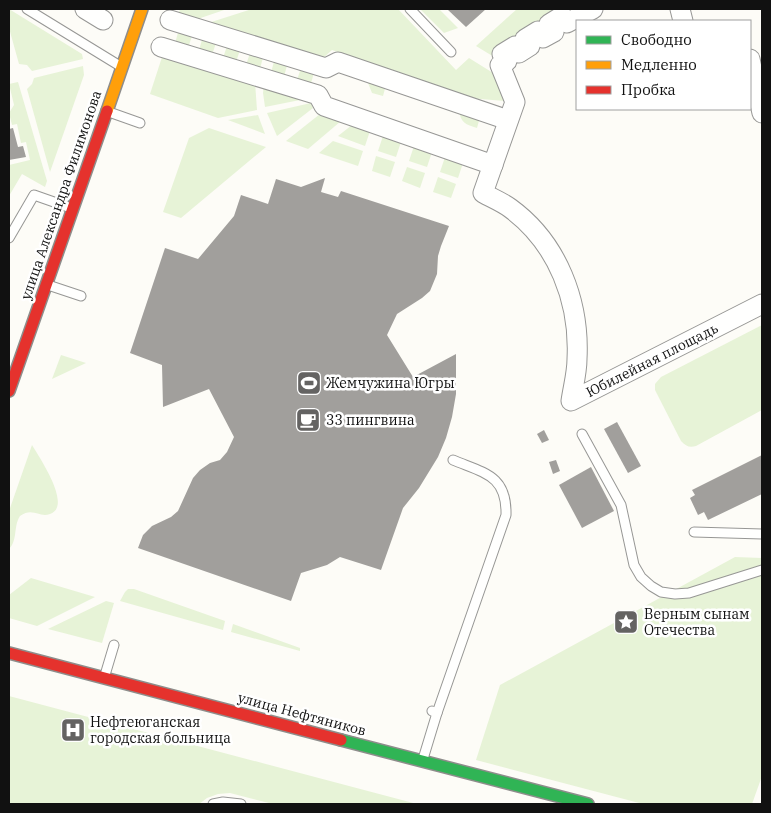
<svg xmlns="http://www.w3.org/2000/svg" width="771" height="813" viewBox="0 0 771 813" font-family="'IBM Plex Serif',serif">
<style>
.green{fill:#e7f3d7}
.building{fill:#a19f9c}
.lines{fill:none;stroke-linecap:round;stroke-linejoin:round}
.lane-casing{stroke:#979795;stroke-width:11}
.street-casing{stroke:#979795;stroke-width:21}
.fast-casing{stroke:#8e8d8b;stroke-width:14}
.slow-casing{stroke:#8e8d8b;stroke-width:14}
.jam-casing{stroke:#8e8d8b;stroke-width:14}
.lane{stroke:#fffffe;stroke-width:9}
.street{stroke:#fffffe;stroke-width:19}
.fast{stroke:#30b455;stroke-width:11}
.slow{stroke:#ff9f0a;stroke-width:11}
.jam{stroke:#e5322d;stroke-width:11}
.labels{text-anchor:middle;stroke-width:5;stroke-linejoin:round;paint-order:stroke}
.street-label{font-size:14px;fill:#111;stroke:#fff}
.poi-label{font-size:14px;fill:#111;stroke:#fff;text-anchor:start}
</style>
<rect width="100%" height="100%" fill="#fdfcf7"/>
<!-- green -->
<g class="green">
<path d="M9 9 82 54 83 59 32 71 27 65 19 64 9 28Z"/>
<path d="M180 9H227L189 22 177 18Z"/>
<path d="M252 9H398L456 70 469 58 506 81 515 102 469 98 332 50 322 59 202 25Z"/>
<path d="M420 9H439L458 28 444 33Z"/>
<path d="M517 9H573L578 17 504 63 476 46Z"/>
<path d="M179 29 193 33 187 51 174 47Z"/>
<path d="M203 36 217 40 211 58 198 54Z"/>
<path d="M228 43 241 47 235 65 222 61Z"/>
<path d="M251 50 264 54 259 72 245 68Z"/>
<path d="M163 54 255 82 257 110 218 118 150 94Z"/>
<path d="M275 58 288 62 283 80 270 76Z"/>
<path d="M302 65 315 69 310 87 296 83Z"/>
<path d="M83 66 84 75 50 172 27 89 32 84 34 78Z"/>
<path d="M366 78 386 85 383 96 372 93Z"/>
<path d="M18 82 47 181 45 187 22 174 9 196V165L30 160 26 142 21 143 17 124 12 125 9 113 14 105 9 84Z"/>
<path d="M264 84 310 98 265 107 263 93Z"/>
<path d="M311 103 313 108 277 136 267 113Z"/>
<path d="M459 110 480 117 477 128C466 125 460 122 459 110Z"/>
<path d="M320 114 341 121 308 149 286 141Z"/>
<path d="M258 115 265 134 228 120Z"/>
<path d="M352 125 370 131 365 146 338 136Z"/>
<path d="M209 128 266 147 181 218 163 212 189 138Z"/>
<path d="M383 136 401 142 396 157 378 151Z"/>
<path d="M333 141 363 151 358 166 319 153Z"/>
<path d="M414 146 432 152 427 167 409 161Z"/>
<path d="M376 156 395 162 390 177 372 171Z"/>
<path d="M445 157 463 163 458 178 440 172Z"/>
<path d="M407 167 425 173 420 188 402 181Z"/>
<path d="M438 177 456 184 451 198 433 192Z"/>
<path d="M762 325V410L696 446C689 448 686 446 681 441L655 390V384L661 377Z"/>
<path d="M61 355 86 363 52 379Z"/>
<path d="M32 445C39 457 73 506 50 514 39 518 33 507 20 516 13 527 18 540 9 549V511Z"/>
<path d="M735 557 762 558V776L752 804H643L476 760 500 685Z"/>
<path d="M31 578 95 597 37 626 9 618V595Z"/>
<path d="M128 589H134L225 621 223 630 120 601 125 592Z"/>
<path d="M106 601 114 603 102 643 48 629Z"/>
<path d="M233 624 300 648V651L231 632Z"/>
<path d="M9 696 417 804H273L230 793 218 794 207 798 199 804H9Z"/>
</g>
<!-- building -->
<g class="building">
<path d="M447 9H486L466 27Z"/>
<path d="M13 128 18 147 23 146 26 157 9 160V129Z"/>
<path d="M325 178 321 192 338 197 341 191 449 226 441 246 438 256 437 274 430 291 422 298 397 314 387 335 413 377 456 354V394L452 417 446 438 438 457 419 488 403 508 381 570 340 557 327 565 301 573 291 601 138 548 143 535 152 526 171 517 178 511 193 478 200 470 210 463 220 460 227 452 234 437 209 389 163 407 162 365 130 353 165 248 198 259 234 216 241 195 268 204 276 179 301 187Z"/>
<path d="M617 422 641 466 628 473 604 429Z"/>
<path d="M544 430 549 440 542 443 537 434Z"/>
<path d="M762 455V494L708 520 704 512 698 515 690 498 695 495 692 490Z"/>
<path d="M556 460 560 471 553 474 549 462Z"/>
<path d="M591 467 614 511 582 528 559 485Z"/>
</g>
<g class="lines">
<defs>
<g id="lane">
<path d="M27 9 120 66"/>
<path d="M410 9 451 52"/>
<path d="M109 112 140 123"/>
<path d="M9 238 34 195 71 208"/>
<path d="M48 285 81 296"/>
<path d="M582 434 621 505 634 565 641 577 651 586 661 592 675 594 689 593 762 570"/>
<path d="M694 532 762 534"/>
<path d="M105 675 114 645"/>
<path d="M437 713 506 515C507 475 484 473 453 460"/>
<path d="M423 759 437 713 432 711"/>
<path d="M213 804 223 802 241 804"/>
</g>
<g id="street">
<path d="M85 9 103 20"/>
<path d="M593 9 567 23 562 16 549 24 554 32 543 38 538 31 525 39 530 46 519 53 515 46 502 54 507 61 500 65 515 102 483 193C492 198 502 202 510 208 558 243 580 302 577 359 577 373 573 387 571 401L762 304"/>
<path d="M680 9 683 21"/>
<path d="M170 20 326 68 338 62 508 120"/>
<path d="M161 47 318 95 324 106 493 165"/>
<path d="M750 59 762 113"/>
</g>
<path id="fast" d="M341 740 588 804"/>
<path id="slow" d="M107 111 142 9"/>
<g id="jam">
<path d="M9 391 107 111"/>
<path d="M9 653 341 740"/>
</g>
</defs>
<!-- lane casing -->
<use href="#lane" class="lane-casing"/>
<!-- street casing -->
<use href="#street" class="street-casing"/>
<!-- fast casing -->
<use href="#fast" class="fast-casing"/>
<!-- slow casing -->
<use href="#slow" class="slow-casing"/>
<!-- jam casing -->
<use href="#jam" class="jam-casing"/>
<!-- lane -->
<use href="#lane" class="lane"/>
<!-- street -->
<use href="#street" class="street"/>
<!-- fast -->
<use href="#fast" class="fast"/>
<!-- slow -->
<use href="#slow" class="slow"/>
<!-- jam -->
<use href="#jam" class="jam"/>
</g>
<!-- icons -->
<defs>
<symbol id="stadium-square" viewBox="-11 -11 22 22"><rect x="-9" y="-9" width="18" height="18" rx="4" fill="#646362" stroke="#fff"/><path d="M0-5a6.5 5 0 1 0 0 10a6.5 5 0 1 0 0-10ZM-3.5-1.8h7v3.6h-7Z" fill="#fff"/></symbol>
<symbol id="cafe-square" viewBox="-11 -11 22 22"><rect x="-9" y="-9" width="18" height="18" rx="4" fill="#646362" stroke="#fff"/><path d="M-5.5-4.5H6V0H3Q3 3.5 0 3.5H-2.5Q-5.5 3.5-5.5 0ZM3-3.2v2h1.7v-2ZM-6 4.5H4V6H-6Z" fill="#fff"/></symbol>
<symbol id="sight-square" viewBox="-11 -11 22 22"><rect x="-9" y="-9" width="18" height="18" rx="4" fill="#646362" stroke="#fff"/><path d="M0-6L1.8-2.2L6-1.7L2.9 1.2L3.7 5.4L0 3.3L-3.7 5.4L-2.9 1.2L-6-1.7L-1.8-2.2Z" fill="#fff"/></symbol>
<symbol id="hospital-square" viewBox="-11 -11 22 22"><rect x="-9" y="-9" width="18" height="18" rx="4" fill="#646362" stroke="#fff"/><path d="M-5-5h3v3.5h4V-5h3V5h-3V1.5h-4V5h-3Z" fill="#fff"/></symbol>
</defs>
<g fill-rule="evenodd">
<use href="#stadium-square" x="295" y="369" width="28" height="28"/>
<use href="#cafe-square" x="294" y="406" width="28" height="28"/>
<use href="#sight-square" x="612" y="608" width="28" height="28"/>
<use href="#hospital-square" x="59" y="716" width="28" height="28"/>
</g>
<g class="labels">
<!-- street labels -->
<g class="street-label">
<text transform="translate(61 195) rotate(-71)" y="5">улица Александра Филимонова</text>
<text transform="translate(652 360) rotate(-27)" y="5">Юбилейная площадь</text>
<text transform="translate(302 714) rotate(15)" y="5">улица Нефтяников</text>
</g>
<!-- poi labels -->
<g class="poi-label">
<text x="326" y="388">Жемчужина Югры</text>
<text x="326" y="425">33 пингвина</text>
<text x="644" y="619">Верным сынам<tspan x="644" dy="16">Отечества</tspan></text>
<text x="90" y="727">Нефтеюганская<tspan x="90" dy="16">городская больница</tspan></text>
</g>
</g>
<!-- border -->
<rect width="771" height="813" fill="none" stroke="#111111" stroke-width="20"/>
<!-- legend -->
<rect x="576" y="20" width="175" height="90" fill="#ffffff" stroke="#a0a0a0"/>
<rect x="586" y="36" width="25" height="8" fill="#30b455" stroke="#a0a0a0"/>
<text x="621" y="45" font-size="15" fill="#111111">Свободно</text>
<rect x="586" y="61" width="25" height="8" fill="#ff9f0a" stroke="#a0a0a0"/>
<text x="621" y="70" font-size="15" fill="#111111">Медленно</text>
<rect x="586" y="86" width="25" height="8" fill="#e5322d" stroke="#a0a0a0"/>
<text x="621" y="95" font-size="15" fill="#111111">Пробка</text>
</svg>
